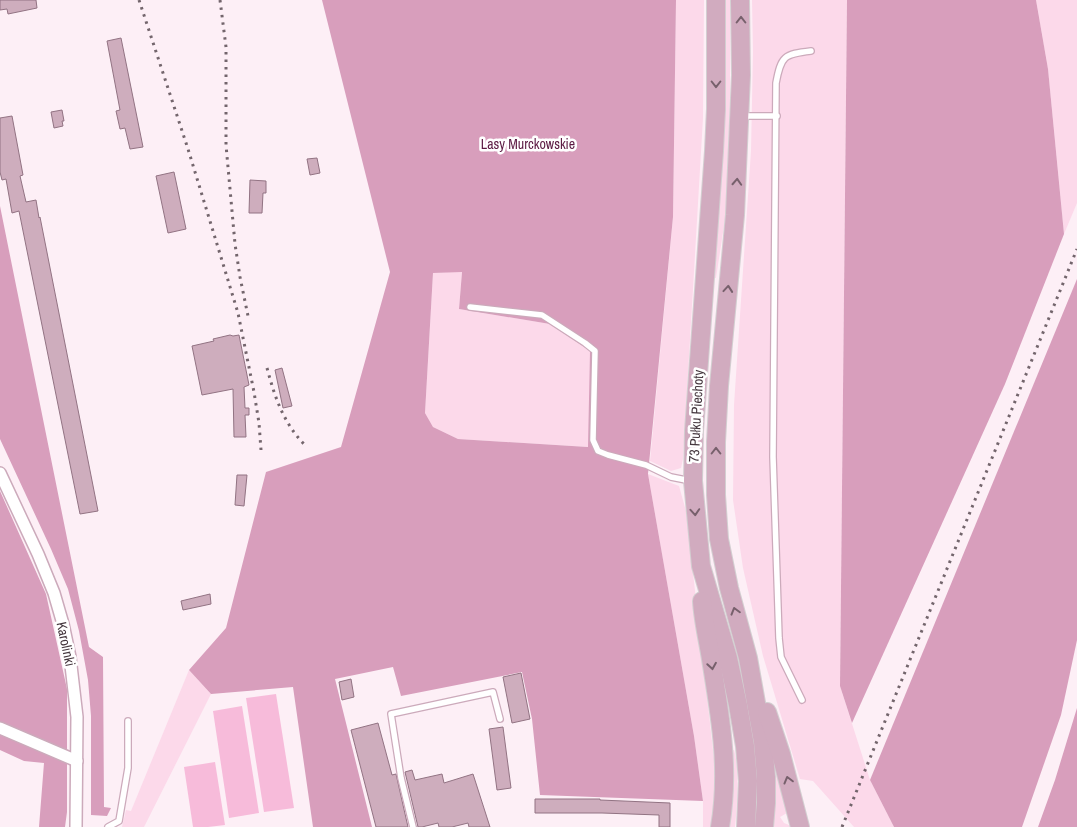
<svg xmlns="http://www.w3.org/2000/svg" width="1077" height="827" viewBox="0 0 1077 827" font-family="'Archivo Narrow',sans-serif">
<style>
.green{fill:#fcd9ea}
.forest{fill:#d89ebc;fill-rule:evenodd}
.water{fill:#f7bbda}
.building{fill:#ceadbd;stroke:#927383}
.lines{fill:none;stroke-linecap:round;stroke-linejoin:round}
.lane-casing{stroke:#cab;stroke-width:8}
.street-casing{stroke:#cab;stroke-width:14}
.primary-casing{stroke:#d3cfd1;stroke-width:20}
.lane{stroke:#fff;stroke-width:5.5}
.street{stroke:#fff;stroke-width:11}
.primary{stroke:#d1abbf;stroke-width:18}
.rail{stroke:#73656c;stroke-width:3;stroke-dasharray:2.5 5;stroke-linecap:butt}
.oneway{stroke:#77606c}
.labels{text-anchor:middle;stroke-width:5;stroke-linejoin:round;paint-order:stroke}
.park-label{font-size:14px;fill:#5c1a43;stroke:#fff}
.street-label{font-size:14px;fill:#46383f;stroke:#fff}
</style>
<rect width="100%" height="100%" fill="#fdeff6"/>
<!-- green -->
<g class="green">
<path d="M676 0H704L703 118 683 459 681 468 671 471 650 461 673 217Z"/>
<path d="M723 0H730V96L726 213 716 278H713Z"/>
<path d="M752 0H847L840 686 870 780 894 827H854L813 781 800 779 763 656 743 568 733 500 734 405 751 151 753 52Z"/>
<path d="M1036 0H1077V203L1064 234 1048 69Z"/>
<path d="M462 271 459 309 550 324 590 351 589 447 458 439 433 427 425 413 433 273Z"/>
<path d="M648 474 679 486 686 511 717 785 711 827H703V801L694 736Z"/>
<path d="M189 670 211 694 144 827H122L126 810 131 811Z"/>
<path d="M734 750C740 770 737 806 735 827H725L729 751Z"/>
<path d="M778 775 787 813 780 817 784 823 789 825 790 827H773L774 776Z"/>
</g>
<!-- forest -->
<g class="forest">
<path d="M322 0H676L673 217 648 474 694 736 703 801 540 795 532 719 522 672 401 696 393 667 335 679 372 827H313L293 687 211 694 189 670 226 628 266 472 341 447 390 272ZM462 272 459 309 550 324 590 351 588 447 458 439 433 427 425 413 433 273Z"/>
<path d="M847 0H1036L1048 69 1064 234 1005 384 852 723 840 686Z"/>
<path d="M0 206 89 647 103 657 104 807 111 808 107 816 91 815V716L88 680 79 631 68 589 51 549 0 439Z"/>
<path d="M1077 279V640L1061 715 1022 827H894L870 780Z"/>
<path d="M0 491 46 594 67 689V812L65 827H39L44 763 24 761 0 750Z"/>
<path d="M1077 708V827H1038L1055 780Z"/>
</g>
<!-- water -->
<g class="water">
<path d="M276 694 294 808 264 812 246 698Z"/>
<path d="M242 706 259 813 229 818 213 711Z"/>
<path d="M215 762 225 825 208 827H193L184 767Z"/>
</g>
<!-- building -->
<g class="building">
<path d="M0 0H36L37 8 8 14 7 9 0 10Z"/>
<path d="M121 38 143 147 130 149 125 128 120 129 116 111 120 110 107 41Z"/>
<path d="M62 110 64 121H62L63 126 54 128 51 112Z"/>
<path d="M12 116 23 175 20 176 26 202 36 200 39 218 40 217 98 511 80 514 19 211 12 213 6 179 2 180 0 172V118Z"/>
<path d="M317 158 320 173 310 175 307 159Z"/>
<path d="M174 172 186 229 168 233 156 176Z"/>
<path d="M250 180 266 181V193H263L262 213H249Z"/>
<path d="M230 335 233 336 239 335 249 385 244 387 245 408H249V415H245L246 437H234L233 389 202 395 192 346 214 341 213 339Z"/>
<path d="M282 368 292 406 283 408 275 370Z"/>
<path d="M237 475H247L244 506 235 505Z"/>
<path d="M210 594 211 604 183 610 181 601Z"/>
<path d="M521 673 530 719 512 723 503 677Z"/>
<path d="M351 679 354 697 342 700 339 682Z"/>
<path d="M378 723 392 775 396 774 408 827H376L351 730Z"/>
<path d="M503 727 511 788 497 790 489 729Z"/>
<path d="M412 770 415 780 442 774 444 783 473 774 490 827H469L468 823 452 827H439L438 823 422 827H418L405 772Z"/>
<path d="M535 799H600V800L670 803V827H659V815L602 813H535Z"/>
</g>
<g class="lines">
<defs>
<g id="lane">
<path d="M741 116H777"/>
<path d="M470 307 542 315 585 343 595 351 593 440 598 451 608 455 646 465 671 477 691 481"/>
<path d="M802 700 781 657 779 638 773 457 776 83C781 56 784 54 811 51"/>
<path d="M108 827 119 821 128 768V721"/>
<path d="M413 827 401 778 391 714 493 692 500 719"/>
</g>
<g id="street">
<path d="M0 473 38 554 54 593 63 624 70 657 77 717 76 827"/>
<path d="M0 728 77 761"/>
</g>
<g id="primary">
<path d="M716 0V109L714 151 694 431 693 481 701 566 728 658 738 705 745 746 748 781 746 827"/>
<path d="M740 0 741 75 735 215 719 386 716 442V495L719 539 729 588 748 658 763 742 766 777V803L764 827"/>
<path d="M702 601C703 620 708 640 711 659 720 715 730 769 720 827"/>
<path d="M767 712 781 754 800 827"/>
</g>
</defs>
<!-- lane casing -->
<use href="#lane" class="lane-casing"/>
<!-- street casing -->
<use href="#street" class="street-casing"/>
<!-- primary casing -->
<use href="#primary" class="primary-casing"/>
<!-- lane -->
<use href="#lane" class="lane"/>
<!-- street -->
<use href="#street" class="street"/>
<!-- primary -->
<use href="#primary" class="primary"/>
<!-- rail -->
<g class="rail">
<path d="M139 0 188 149 238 313 254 392 259 423 261 450"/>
<path d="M220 0 226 47V145L235 244 240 277 248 316"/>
<path d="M267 368C275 398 284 425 307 447"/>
<path d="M842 827 1077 249"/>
</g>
</g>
<!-- one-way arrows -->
<defs><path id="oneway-chevron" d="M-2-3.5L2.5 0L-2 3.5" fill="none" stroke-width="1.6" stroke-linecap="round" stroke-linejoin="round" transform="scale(1.25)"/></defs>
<g class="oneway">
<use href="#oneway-chevron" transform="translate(741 20) rotate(-90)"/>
<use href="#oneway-chevron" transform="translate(716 84) rotate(90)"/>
<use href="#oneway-chevron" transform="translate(737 182) rotate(-87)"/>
<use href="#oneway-chevron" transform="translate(728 289) rotate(-85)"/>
<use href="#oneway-chevron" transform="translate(716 451) rotate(-90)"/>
<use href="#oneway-chevron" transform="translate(695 512) rotate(86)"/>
<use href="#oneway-chevron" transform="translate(735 611) rotate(-106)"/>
<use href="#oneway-chevron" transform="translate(712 666) rotate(81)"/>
<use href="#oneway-chevron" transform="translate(788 780) rotate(-105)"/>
</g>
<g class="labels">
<!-- park labels -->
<g class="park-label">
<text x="528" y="149">Lasy Murckowskie</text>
</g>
<!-- street labels -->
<g class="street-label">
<text transform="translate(696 416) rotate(-87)" y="5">73 Pułku Piechoty</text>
<text transform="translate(66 644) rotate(78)" y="5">Karolinki</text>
</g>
</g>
</svg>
